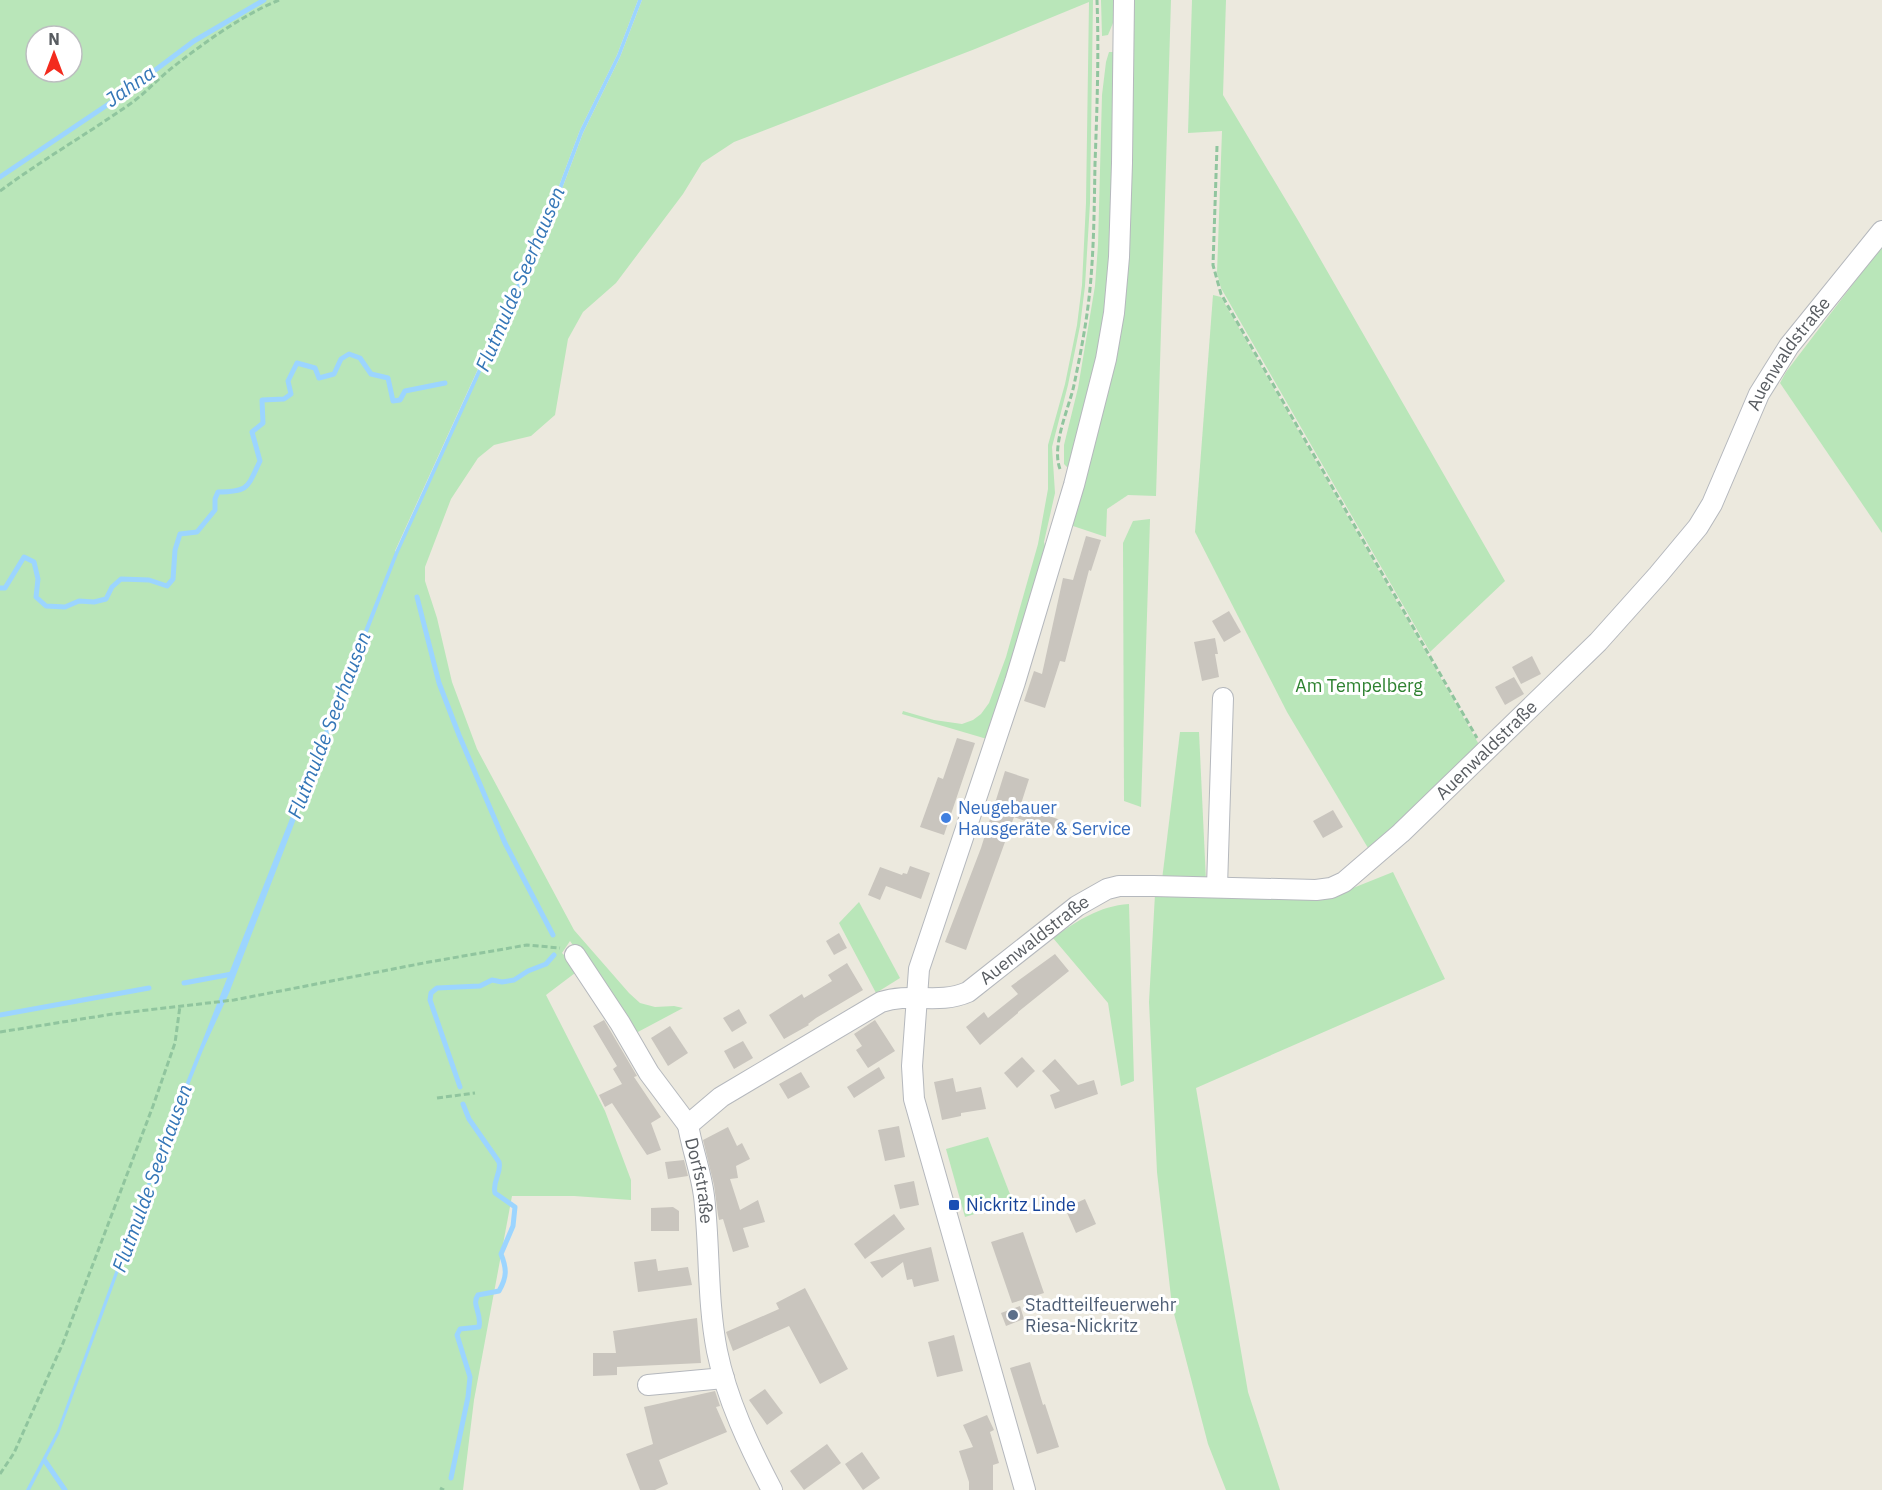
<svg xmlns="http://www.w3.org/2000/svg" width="1882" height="1490" viewBox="0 0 1882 1490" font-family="'IBM Plex Sans',sans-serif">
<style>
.green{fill:#b9e6b9;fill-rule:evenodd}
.water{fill:#9cd5ff}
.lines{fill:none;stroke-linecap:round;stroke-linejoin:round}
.stream{stroke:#9cd5ff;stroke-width:5}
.building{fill:#c9c5be}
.minor-casing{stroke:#b5b8bd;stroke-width:22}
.path{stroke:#90c59e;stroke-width:3;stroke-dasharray:6 3;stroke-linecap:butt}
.minor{stroke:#fff;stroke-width:20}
.shop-dot{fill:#3f7fe0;stroke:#fff;stroke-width:2}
.transit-dot{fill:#1a4fb4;stroke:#fff;stroke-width:2}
.service-dot{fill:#5c6f8a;stroke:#fff;stroke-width:2}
.labels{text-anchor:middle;stroke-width:6;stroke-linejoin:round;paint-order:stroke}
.street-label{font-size:18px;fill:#585c61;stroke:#fff}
.park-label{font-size:18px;fill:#2e8230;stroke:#fff}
.shop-label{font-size:18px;fill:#366cbe;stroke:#fff;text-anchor:start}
.transit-label{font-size:18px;fill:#164399;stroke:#fff;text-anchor:start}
.service-label{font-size:18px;fill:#4e5e75;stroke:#fff;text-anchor:start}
.water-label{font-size:20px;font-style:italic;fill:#3476b7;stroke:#fff}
</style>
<rect width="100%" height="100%" fill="#ece9de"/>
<!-- green -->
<g class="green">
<path d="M0 0H638L617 55 580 130 548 215 395 551 397 553 551 218 583 133 620 57 642 0H1093L1090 203 1085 286 1080 326 1068 385 1052 447 1055 493 1044 542 1045 546 1048 548 987 739 902 714 903 711 934 720 962 724 973 720 981 714 989 703 1006 657 1038 544 1048 489V445L1065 384 1077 325 1082 285 1086 203 1089 2 975 49 734 142 702 163 683 194 616 283 583 312 568 339 555 415 531 436 494 445 478 458 451 499 425 567V581L437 618 452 682 477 749 574 930 629 993 640 1003 655 1007 674 1006 683 1008 636 1033 570 941 562 953 579 970 546 995 605 1111 631 1180V1200L574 1196H512L474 1400 463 1490H0ZM36 36H72V72H36Z"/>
<path d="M1101 0H1117L1118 11 1108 35 1102 36Z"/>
<path d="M1132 0H1171L1156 496 1128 495 1107 509 1106 537 1070 525 1112 360Z"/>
<path d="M1192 0H1226L1223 95 1299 222 1505 581 1430 652 1221 288 1217 273 1222 131 1188 133Z"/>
<path d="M1109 52H1114L1117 54 1108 312 1073 466 1067 467 1064 464V445L1078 388 1095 286 1098 245 1102 95 1106 62Z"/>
<path d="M1882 246V533L1780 383 1786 372Z"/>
<path d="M1213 295 1221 297 1481 748 1371 853 1287 712 1195 532Z"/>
<path d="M1150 519 1141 807 1124 801 1123 543 1133 521Z"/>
<path d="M1180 732H1199L1206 881 1162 880Z"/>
<path d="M1393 872 1445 979 1196 1088 1248 1392 1280 1490H1226L1208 1444 1172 1306 1157 1172 1149 1002 1155 894H1338Z"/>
<path d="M859 902 900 978 876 993 839 923Z"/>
<path d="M1129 904 1134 1081 1121 1086 1108 1003 1053 938C1077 921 1099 906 1129 904Z"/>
<path d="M988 1137 1013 1202 965 1217 946 1149Z"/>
</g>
<!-- water -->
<path class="water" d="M638 0H642L620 57 583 133 551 218 398 554 229 993 203 1050 164 1148 59 1434 30 1490H26L57 1431 161 1146 395 552 548 215 580 130 617 55Z"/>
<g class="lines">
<!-- stream -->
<g class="stream">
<path d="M0 177 122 95 194 41 264 0"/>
<path d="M0 588H5L24 557 34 562 38 579 36 597 46 606 65 607 79 601 94 602 106 599 112 587 121 579 149 580 167 586 173 579 175 550 180 534 197 532 215 510V499L218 492C249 492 247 488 260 461L252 432 263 423 262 400 284 399 291 394 288 381 297 363 315 368 319 378 334 374 341 359 349 354 360 358 371 374 388 378 393 401 400 400 405 391 445 383"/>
<path d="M417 597 439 683 459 735 505 843 553 935"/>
<path d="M184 983 232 974"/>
<path d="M0 1015 149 988"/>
<path d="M460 1087 430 1000 431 993 437 988 480 986 492 980 502 982 514 980 528 971 546 964 554 955"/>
<path d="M45 1461 65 1490"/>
<path d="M451 1478 468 1397 470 1377 457 1335 460 1329 479 1327C482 1312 471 1305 478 1295L499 1291C507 1277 507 1269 501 1254L513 1226 515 1207 495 1193C492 1181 502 1173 499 1162L469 1119 463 1104"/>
</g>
</g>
<!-- building -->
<g class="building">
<path d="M1086 536 1101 540 1091 571 1089 570 1065 662 1060 661 1045 708 1024 701 1034 671 1042 674 1063 578 1073 580Z"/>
<path d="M1229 611 1241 632 1224 642 1212 621Z"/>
<path d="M1215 638 1218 654H1215L1219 677 1202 681 1194 642Z"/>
<path d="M1532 656 1541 674 1521 684 1512 667Z"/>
<path d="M1514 677 1524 694 1505 705 1495 687Z"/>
<path d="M957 738 975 743 944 835 920 827 938 777 943 779Z"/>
<path d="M1005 771 1029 779 1020 807 1061 820 1056 832 1014 817 966 950 945 942 981 848Z"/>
<path d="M1333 810 1343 827 1323 838 1313 821Z"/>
<path d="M910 866 930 873 921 899 886 886 880 900 868 895 880 867 902 875 903 873 907 874Z"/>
<path d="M839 933 847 948 834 955 826 941Z"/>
<path d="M1055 954 1069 971 1018 1012V1013L980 1045 966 1027 984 1012 988 1018 1018 994 1011 986Z"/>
<path d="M847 963 863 990 816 1018 808 1024 809 1025 784 1039 769 1015 802 994 804 998 832 981 828 975Z"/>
<path d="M739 1009 747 1023 732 1032 723 1018Z"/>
<path d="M604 1020 637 1076 634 1077 661 1117 651 1123 661 1150 647 1155 612 1103 605 1107 599 1095 622 1084 613 1069 617 1066 593 1026Z"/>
<path d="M875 1020 895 1051 868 1068 856 1050 862 1046 854 1034Z"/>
<path d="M670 1026 688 1053 668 1066 651 1038Z"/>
<path d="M743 1041 753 1058 734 1069 724 1051Z"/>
<path d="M1022 1057 1035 1071 1017 1088 1004 1073Z"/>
<path d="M1055 1059 1078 1085 1094 1080 1098 1094 1055 1109 1050 1095 1060 1091 1042 1071Z"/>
<path d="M879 1067 885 1078 854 1098 847 1087Z"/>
<path d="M801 1072 810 1087 788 1099 779 1084Z"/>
<path d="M953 1078 956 1092 981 1087 986 1109 961 1113V1116L942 1120 934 1082Z"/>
<path d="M899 1126 905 1157 885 1161 878 1130Z"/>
<path d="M728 1127 737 1146 742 1143 750 1159 736 1166 738 1178 730 1179 740 1210 758 1200 765 1222 743 1228 749 1247 733 1252 723 1219 719 1220 718 1215 714 1185 703 1140Z"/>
<path d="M684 1160 688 1176 668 1179 665 1162Z"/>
<path d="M914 1181 919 1205 900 1209 894 1185Z"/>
<path d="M1085 1199 1096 1224 1076 1233 1065 1208Z"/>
<path d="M673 1207 679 1211V1231H651V1208Z"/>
<path d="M894 1214 905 1229 865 1259 854 1244Z"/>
<path d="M1023 1232 1044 1293 1012 1303 991 1242Z"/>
<path d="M931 1247 939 1281 914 1287 912 1279 907 1280 903 1262 882 1278 870 1262Z"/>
<path d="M656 1259 658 1271 688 1267 692 1285 638 1292 634 1262Z"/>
<path d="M805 1288 848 1369 820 1384 789 1326 733 1351 726 1332 779 1309 776 1303Z"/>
<path d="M1020 1306 1024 1319 1006 1326 1001 1313Z"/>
<path d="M697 1318 701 1363 617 1367V1375L593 1376V1353H616L613 1331Z"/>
<path d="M954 1335 963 1371 937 1377 928 1342Z"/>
<path d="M1030 1362 1043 1405 1045 1404 1059 1447 1037 1454 1010 1368Z"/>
<path d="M765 1389 783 1413 767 1425 749 1400Z"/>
<path d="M715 1391 720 1406 716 1407 727 1432 659 1460 668 1484 655 1490H640L626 1454 653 1444 644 1407Z"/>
<path d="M987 1415 994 1430 990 1432 999 1463 993 1465V1490H969V1482L959 1451 973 1447 963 1425Z"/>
<path d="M827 1444 841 1463 804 1490 790 1471Z"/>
<path d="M862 1452 880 1478 863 1490 845 1464Z"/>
</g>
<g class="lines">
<defs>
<g id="minor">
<path d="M1217 887 1223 698"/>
<path d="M575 955 620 1023 649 1073 688 1125"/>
<path id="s1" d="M688 1125 721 1097 881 1002C911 992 938 1005 968 992L1077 906 1107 889 1119 886H1153L1316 890 1331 888 1344 882 1401 833 1598 642 1658 575 1698 527 1712 504 1759 394 1789 346 1882 231"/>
<path id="s2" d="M688 1125C692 1149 701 1172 704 1196 710 1247 707 1300 717 1351 727 1400 749 1446 772 1490"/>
<path d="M648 1385 724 1378"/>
<path d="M1025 1490 914 1099 912 1066 919 969 1015 682 1074 485 1106 359 1114 313 1119 257 1122 163 1124 0"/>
</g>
</defs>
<!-- minor casing -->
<use href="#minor" class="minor-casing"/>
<!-- path -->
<g class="path">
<path d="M1217 146 1213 265 1221 294 1477 738"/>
<path d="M0 191C42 160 87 134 130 104 143 95 155 82 168 71 202 44 239 17 279 0"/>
<path d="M1060 469C1051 446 1069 408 1074 385 1078 366 1082 346 1085 327 1094 273 1094 218 1095 164 1097 109 1099 55 1097 0"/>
<path d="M0 1032 113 1014 234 1000 429 962 527 945 560 948"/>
<path d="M437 1098 475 1093"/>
<path d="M0 1474 14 1453 63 1343 153 1106 175 1043 180 1006"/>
<path d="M440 1488 444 1490"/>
</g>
<!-- minor -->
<use href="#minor" class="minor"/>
</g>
<!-- markers -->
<circle class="shop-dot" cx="946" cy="818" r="6"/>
<rect class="transit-dot" x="948" y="1199" width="12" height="12" rx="3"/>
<circle class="service-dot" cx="1013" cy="1315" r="6"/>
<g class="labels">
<!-- street labels -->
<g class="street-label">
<text dy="6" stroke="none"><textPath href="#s1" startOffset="1428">Auenwaldstraße</textPath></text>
<text dy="6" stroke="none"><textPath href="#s1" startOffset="924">Auenwaldstraße</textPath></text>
<text dy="6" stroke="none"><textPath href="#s1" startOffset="402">Auenwaldstraße</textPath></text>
<text dy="6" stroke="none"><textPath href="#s2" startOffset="57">Dorfstraße</textPath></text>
</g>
<!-- park labels -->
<g class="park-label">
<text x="1359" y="692">Am Tempelberg</text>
</g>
<!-- shop labels -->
<g class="shop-label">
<text x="958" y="814">Neugebauer<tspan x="958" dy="21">Hausgeräte &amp; Service</tspan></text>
</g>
<!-- transit labels -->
<g class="transit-label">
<text x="966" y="1211">Nickritz Linde</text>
</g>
<!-- service labels -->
<g class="service-label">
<text x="1025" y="1311">Stadtteilfeuerwehr<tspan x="1025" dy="21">Riesa-Nickritz</tspan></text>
</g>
<!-- water labels -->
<g class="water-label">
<text transform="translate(130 86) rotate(-35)" y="7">Jahna</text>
<text transform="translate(520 279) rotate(-67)" y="7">Flutmulde Seerhausen</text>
<text transform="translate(329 725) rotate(-69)" y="7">Flutmulde Seerhausen</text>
<text transform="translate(152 1178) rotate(-70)" y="7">Flutmulde Seerhausen</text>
</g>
</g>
<!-- north arrow -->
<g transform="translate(54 54)"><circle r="28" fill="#ffffff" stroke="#bcbec0" stroke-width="1.5"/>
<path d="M0-4.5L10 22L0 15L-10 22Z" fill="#f32b1e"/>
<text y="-9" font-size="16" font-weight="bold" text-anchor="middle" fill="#585c61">N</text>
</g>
</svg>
